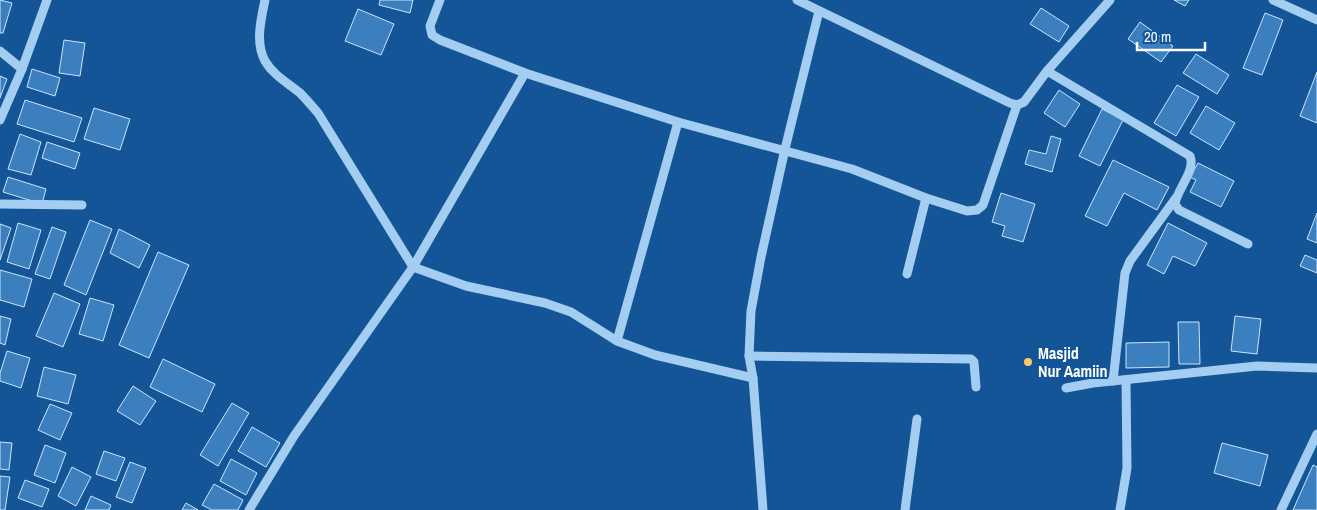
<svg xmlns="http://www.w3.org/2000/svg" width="1317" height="510" viewBox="0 0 1317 510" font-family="'Archivo Narrow',sans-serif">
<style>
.building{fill:#3c7fbe;stroke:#cbe5fd}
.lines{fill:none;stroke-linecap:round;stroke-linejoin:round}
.minor{stroke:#a4cdf2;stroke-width:9}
.poi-dot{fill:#ffc865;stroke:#135596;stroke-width:2}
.labels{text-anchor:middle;stroke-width:4;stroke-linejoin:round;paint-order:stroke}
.poi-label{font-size:16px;font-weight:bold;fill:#fff;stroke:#135596;text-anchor:start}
</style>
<rect width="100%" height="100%" fill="#135596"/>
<!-- building -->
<g class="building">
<path d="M0 0 12 3 3 33H0Z"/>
<path d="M380 0H413L410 13 379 5Z"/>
<path d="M1174 0H1189L1185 6Z"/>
<path d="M1041 8 1069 26 1059 42 1030 24Z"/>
<path d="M358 9 394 24 381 55 345 41Z"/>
<path d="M1265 13 1283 20 1262 75 1243 68Z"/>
<path d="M1140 22 1173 46 1161 62 1128 39Z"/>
<path d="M64 40 85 43 80 76 59 73Z"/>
<path d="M1196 54 1229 75 1217 94 1183 73Z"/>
<path d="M32 69 60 78 55 96 27 87Z"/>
<path d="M1317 72V123L1300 116Z"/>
<path d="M0 76 7 79 0 98Z"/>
<path d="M1177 85 1199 97 1176 136 1154 123Z"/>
<path d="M1059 90 1080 104 1065 127 1044 113Z"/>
<path d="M25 100 82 118 74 142 17 124Z"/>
<path d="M1206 106 1235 123 1219 150 1190 133Z"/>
<path d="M94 108 130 119 120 150 84 139Z"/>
<path d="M1102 109 1123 120 1100 166 1079 156Z"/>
<path d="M20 134 41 142 31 175 8 169Z"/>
<path d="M1051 136 1061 139 1052 172 1025 164 1029 150 1046 154Z"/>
<path d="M47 142 80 153 75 169 42 158Z"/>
<path d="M1113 160 1169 187 1157 210 1124 193 1107 226 1085 216Z"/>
<path d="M1198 163 1234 181 1221 207 1190 192 1196 180 1190 177Z"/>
<path d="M8 177 46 189 42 204 3 192Z"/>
<path d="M1001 193 1035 204 1023 242 1002 236 1005 226 992 222Z"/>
<path d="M1317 213V243L1307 239Z"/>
<path d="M90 220 112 229 86 295 64 285Z"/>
<path d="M18 223 41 230 29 269 7 262Z"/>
<path d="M1168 223 1207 243 1195 266 1173 256 1164 274 1147 265Z"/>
<path d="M0 224 11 228 0 260Z"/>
<path d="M52 227 66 232 50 279 35 274Z"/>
<path d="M119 229 150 245 139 268 110 253Z"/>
<path d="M158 252 189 265 149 358 119 345Z"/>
<path d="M1305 255 1317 260V273L1300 266Z"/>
<path d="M0 270 32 279 24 307 0 300Z"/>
<path d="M54 293 80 304 63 347 36 336Z"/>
<path d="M90 298 114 305 103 341 79 334Z"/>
<path d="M0 316 11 319 5 345 0 343Z"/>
<path d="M1235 316 1261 319 1257 354 1231 351Z"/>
<path d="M1178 322H1199L1200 364H1179Z"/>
<path d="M1169 342V367L1126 368V343Z"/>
<path d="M7 351 30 358 21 388 0 381V373Z"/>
<path d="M163 359 215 384 202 412 150 387Z"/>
<path d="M44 367 76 375 68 404 37 396Z"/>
<path d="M133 386 156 401 140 425 117 411Z"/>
<path d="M232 403 249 413 218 466 200 455Z"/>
<path d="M50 404 72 413 60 440 38 430Z"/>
<path d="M252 427 280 443 266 467 238 451Z"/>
<path d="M0 442 12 443 9 470 0 469Z"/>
<path d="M1222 443 1268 455 1260 486 1214 473Z"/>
<path d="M45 445 66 453 55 483 34 475Z"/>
<path d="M104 451 125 458 116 481 96 474Z"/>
<path d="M231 459 257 473 246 495 220 481Z"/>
<path d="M130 462 146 468 132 503 116 497Z"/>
<path d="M1313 465 1317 467V510H1293Z"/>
<path d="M72 467 91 477 76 506 58 496Z"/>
<path d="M0 476 10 477 5 510H0Z"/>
<path d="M25 480 49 489 42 507 18 498Z"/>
<path d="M214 484 243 500 238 510H212L202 505Z"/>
<path d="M91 496 111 505 109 510H85Z"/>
<path d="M186 503 198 510H182Z"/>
</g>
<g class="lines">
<!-- minor -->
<g class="minor">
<path d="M265 0C261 19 255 43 265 61 273 75 288 83 300 93 306 99 312 106 318 113L413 267 466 286 545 303 571 312 617 341 655 355 753 378"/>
<path d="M440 0 430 26 432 35 440 40 525 73 678 122 852 169 926 198 967 211 977 210 983 205 1017 105 1024 102 1047 71 1110 0"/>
<path d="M797 0 1010 103 1017 105"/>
<path d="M1273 0 1317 20"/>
<path d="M0 51 22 69 0 120"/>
<path d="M22 69 47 0"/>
<path d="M1047 71 1190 156C1196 171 1177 189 1175 204L1179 210 1248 244"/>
<path d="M0 204 82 205"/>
<path d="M907 274 926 198"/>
<path d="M617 341 678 122"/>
<path d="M749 356 971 359 974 362 976 387"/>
<path d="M1113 381 1125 273 1130 261 1176 198"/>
<path d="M1066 388 1093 383 1257 366 1317 368"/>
<path d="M249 510 294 436 413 267 525 73"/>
<path d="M763 510 753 378 749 356 751 311 761 257 785 149 819 11"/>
<path d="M905 510 917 419"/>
<path d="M1120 510 1127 468 1126 380"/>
<path d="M1281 510 1317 434"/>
</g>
</g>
<!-- markers -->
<circle class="poi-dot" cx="1028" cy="362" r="5"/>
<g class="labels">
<!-- poi labels -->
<g class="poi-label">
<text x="1038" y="359">Masjid<tspan x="1038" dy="18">Nur Aamiin</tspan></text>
</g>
</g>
<!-- scale -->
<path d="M1137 42v8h68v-8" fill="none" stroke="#ffffff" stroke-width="2.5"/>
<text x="1144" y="42" font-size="15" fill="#ffffff" stroke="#135596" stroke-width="4" paint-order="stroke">20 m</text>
</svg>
